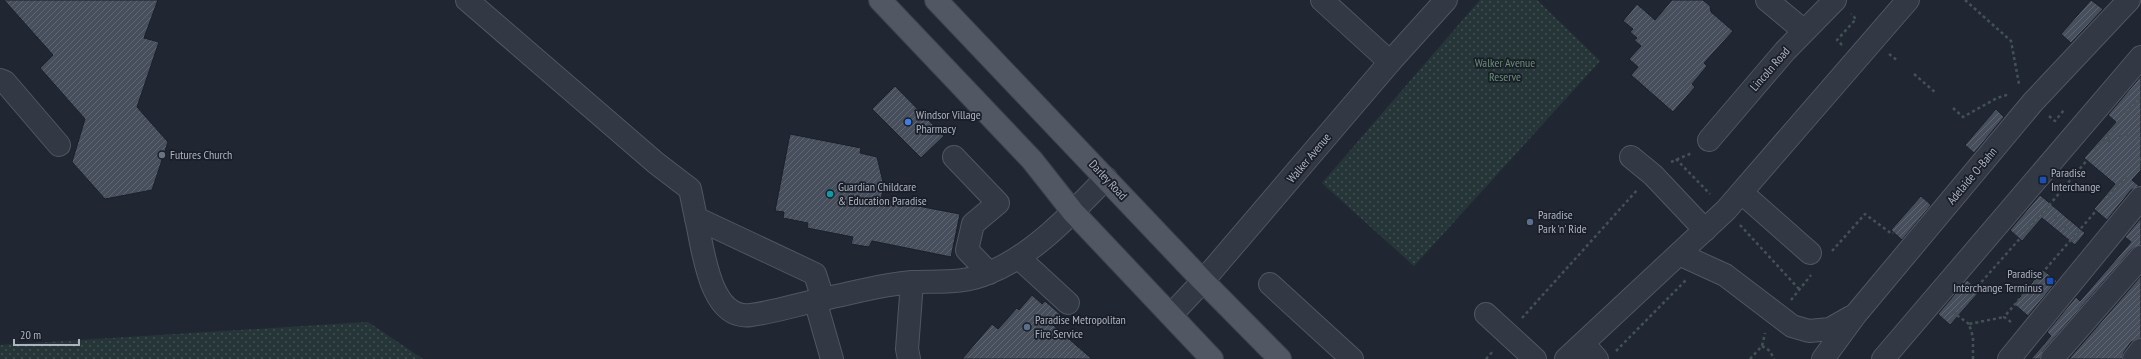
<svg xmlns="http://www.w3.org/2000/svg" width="2141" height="359" viewBox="0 0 2141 359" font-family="'PT Sans Narrow',sans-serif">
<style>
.grass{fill:url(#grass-dots)}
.building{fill:url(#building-hatch);stroke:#1b202a}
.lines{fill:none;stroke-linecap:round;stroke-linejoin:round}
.minor-casing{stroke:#515662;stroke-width:24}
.major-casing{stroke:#3d424d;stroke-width:24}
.path{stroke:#435255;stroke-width:2.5;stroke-dasharray:3 3;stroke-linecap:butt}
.minor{stroke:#333944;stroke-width:22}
.major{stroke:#515864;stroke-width:22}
.shop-dot{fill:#3f7fe0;stroke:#191e28;stroke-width:1.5}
.worship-dot{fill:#6b7280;stroke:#191e28;stroke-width:1.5}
.transit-dot{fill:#1a4fb4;stroke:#191e28;stroke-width:1.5}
.culture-dot{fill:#0f9aa8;stroke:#191e28;stroke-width:1.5}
.service-dot{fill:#5c6f8a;stroke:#191e28;stroke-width:1.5}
.labels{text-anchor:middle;stroke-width:3.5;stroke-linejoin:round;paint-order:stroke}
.park-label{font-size:12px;fill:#688e73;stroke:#191e28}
.street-label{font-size:12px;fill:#adb3c1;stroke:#191e28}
.poi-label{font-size:12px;fill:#adb3c1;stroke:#191e28;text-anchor:start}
</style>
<defs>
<pattern id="grass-dots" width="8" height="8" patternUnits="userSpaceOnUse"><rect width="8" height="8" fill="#263638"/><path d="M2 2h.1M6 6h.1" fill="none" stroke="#435153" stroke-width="1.8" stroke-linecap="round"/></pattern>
<pattern id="building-hatch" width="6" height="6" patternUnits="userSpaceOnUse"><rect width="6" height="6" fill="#474e5c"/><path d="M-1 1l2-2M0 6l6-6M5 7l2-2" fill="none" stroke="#5f6572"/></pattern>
</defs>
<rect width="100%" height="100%" fill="#202733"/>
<!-- grass -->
<g class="grass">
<path d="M1480 0H1537L1600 61 1414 266 1322 183Z"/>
<path d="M368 322 423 359H0V345Z"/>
</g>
<!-- building -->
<g class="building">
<path d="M4 0H158L144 38 159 42 137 107 168 142 152 190 105 199 72 162 85 119 40 68 53 55Z"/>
<path d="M1672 0H1703L1710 6 1711 12 1733 31 1704 63 1707 66 1692 84 1695 87 1673 112 1631 75 1638 67 1629 59 1641 46 1634 40 1637 38 1630 32 1633 29 1623 21 1637 4 1655 20Z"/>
<path d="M2091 0 2103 9 2071 43 2061 34Z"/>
<path d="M2141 76V170L2132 180 2139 186 2131 190 2107 220 2094 209 2115 184 2084 158 2116 122 2108 115Z"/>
<path d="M895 86 944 136 921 158 872 109Z"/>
<path d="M1996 109 2004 117 1974 153 1965 145Z"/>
<path d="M790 134 861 148 860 153 877 157 884 186 881 199 960 214 951 257 872 241 869 247 851 244 853 237 807 228 808 223 783 218 784 212 775 211Z"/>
<path d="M2040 195 2085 233 2075 245 2042 218 2022 241 2010 230Z"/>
<path d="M1921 196 1931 205 1902 240 1891 230Z"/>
<path d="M2141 218V245L2132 249 2043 351 2040 359H2031L2051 336 2047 332 2076 297 2080 301 2131 242 2125 237Z"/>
<path d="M2043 270 2057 281 2028 316 2014 304Z"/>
<path d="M2141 276V338L2131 342 2124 352 2122 359H2069Z"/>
<path d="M1967 280 1980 291 1950 325 1938 314Z"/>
<path d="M1032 295 1042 304 1045 301 1061 315 1053 325 1092 359H962L992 324 998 329 1017 308 1019 310Z"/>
</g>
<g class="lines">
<defs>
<g id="minor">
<path d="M467 0 656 163 690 189 696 218 815 274 823 299C853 293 883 284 913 282 939 281 964 284 988 273 1033 256 1073 212 1106 178"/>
<path d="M1322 0 1390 62"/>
<path d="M1767 0 1804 31"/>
<path d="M0 80 5 82 59 145"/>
<path d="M1709 140 1785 51 1835 0"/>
<path d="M954 157 998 203 973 224 967 250 989 273"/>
<path d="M1631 157 1653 175 1705 230"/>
<path d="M1742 193 1810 253"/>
<path d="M696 218C703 247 709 321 751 315 775 312 799 304 823 299"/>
<path d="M1679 254 1725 275 1792 326 1809 331 1830 329 1851 317"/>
<path d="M1019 258 1068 303"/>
<path d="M1270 284 1352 359"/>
<path d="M815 300 832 359"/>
<path d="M1486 314 1535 359"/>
<path d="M1171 315 1203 281 1390 62 1446 0"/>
<path d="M1584 344 1597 359"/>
<path d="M909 359 907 349 912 282"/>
<path d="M1566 359 1726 210 1908 0"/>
<path d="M1823 359 1856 314 2033 102 2129 0"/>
<path d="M1883 359 2141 57"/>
<path d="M2009 359 2141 198"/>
<path d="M2052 359 2141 257"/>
<path d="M2134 359 2141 350"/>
</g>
<g id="major">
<path d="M880 0 1032 160 1073 212 1212 359"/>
<path d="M936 0 1203 281 1280 359"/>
</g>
</defs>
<!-- minor casing -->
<use href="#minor" class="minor-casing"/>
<!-- major casing -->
<use href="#major" class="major-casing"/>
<!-- path -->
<g class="path">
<path d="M1965 0 2011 41 2019 84"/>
<path d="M1842 45 1837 40 1856 19 1851 14"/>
<path d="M1889 54 1898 61"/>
<path d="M1914 74 1936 93"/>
<path d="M1953 108 1963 117 1997 98 2010 94"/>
<path d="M2049 116 2055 121 2064 110 2065 111"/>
<path d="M2102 143 2133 132 2141 138"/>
<path d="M1676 159 1710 194"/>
<path d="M1671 162 1692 153"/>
<path d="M2046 209 2079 240"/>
<path d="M1740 225 1799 289"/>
<path d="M1832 251 1865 214 1892 234 1893 233"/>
<path d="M1791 300 1811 275"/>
<path d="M1522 318 1638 189"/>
<path d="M2011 322 2004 317 2141 159"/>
<path d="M1969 324 1954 313 2046 209 2141 96"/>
<path d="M1762 346 1770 351 1774 359"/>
<path d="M1616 351 1686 280"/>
<path d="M1486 359 1494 350"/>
<path d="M1750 359 1762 346 1765 333"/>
<path d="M1973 359V337L1969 324 2004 317"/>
</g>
<!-- minor -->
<use href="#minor" class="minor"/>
<!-- major -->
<use href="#major" class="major"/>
</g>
<!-- markers -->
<circle class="shop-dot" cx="908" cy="122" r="4"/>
<circle class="worship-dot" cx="162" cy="155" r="4"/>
<g class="transit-dot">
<rect x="2039" y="176" width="8" height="8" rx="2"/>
<rect x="2046" y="277" width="8" height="8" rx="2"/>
</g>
<circle class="culture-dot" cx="830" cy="194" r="4"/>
<g class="service-dot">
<circle cx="1530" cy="222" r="4"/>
<circle cx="1027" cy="327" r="4"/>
</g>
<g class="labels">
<!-- park labels -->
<g class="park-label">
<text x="1505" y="67">Walker Avenue<tspan x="1505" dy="14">Reserve</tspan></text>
</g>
<!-- street labels -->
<g class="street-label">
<text transform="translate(1770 69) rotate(-49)" y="4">Lincoln Road</text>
<text transform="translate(1309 158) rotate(-50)" y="4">Walker Avenue</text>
<text transform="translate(1972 176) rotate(-50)" y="4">Adelaide O-Bahn</text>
<text transform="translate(1108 180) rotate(47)" y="4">Darley Road</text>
</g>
<!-- poi labels -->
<g class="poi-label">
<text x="916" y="119">Windsor Village<tspan x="916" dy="14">Pharmacy</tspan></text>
<text x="170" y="159">Futures Church</text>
<text x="2051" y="177">Paradise<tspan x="2051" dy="14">Interchange</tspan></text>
<text x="838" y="191">Guardian Childcare<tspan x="838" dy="14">&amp; Education Paradise</tspan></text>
<text x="1538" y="219">Paradise<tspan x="1538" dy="14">Park 'n' Ride</tspan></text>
<text x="2042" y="278" text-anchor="end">Paradise<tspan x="2042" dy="14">Interchange Terminus</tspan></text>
<text x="1035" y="324">Paradise Metropolitan<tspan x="1035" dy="14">Fire Service</tspan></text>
</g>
</g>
<!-- scale -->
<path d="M14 339v6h65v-6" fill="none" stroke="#adb3c1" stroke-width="2"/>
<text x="20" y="339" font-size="12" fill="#adb3c1" stroke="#191e28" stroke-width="3" paint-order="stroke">20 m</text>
</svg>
